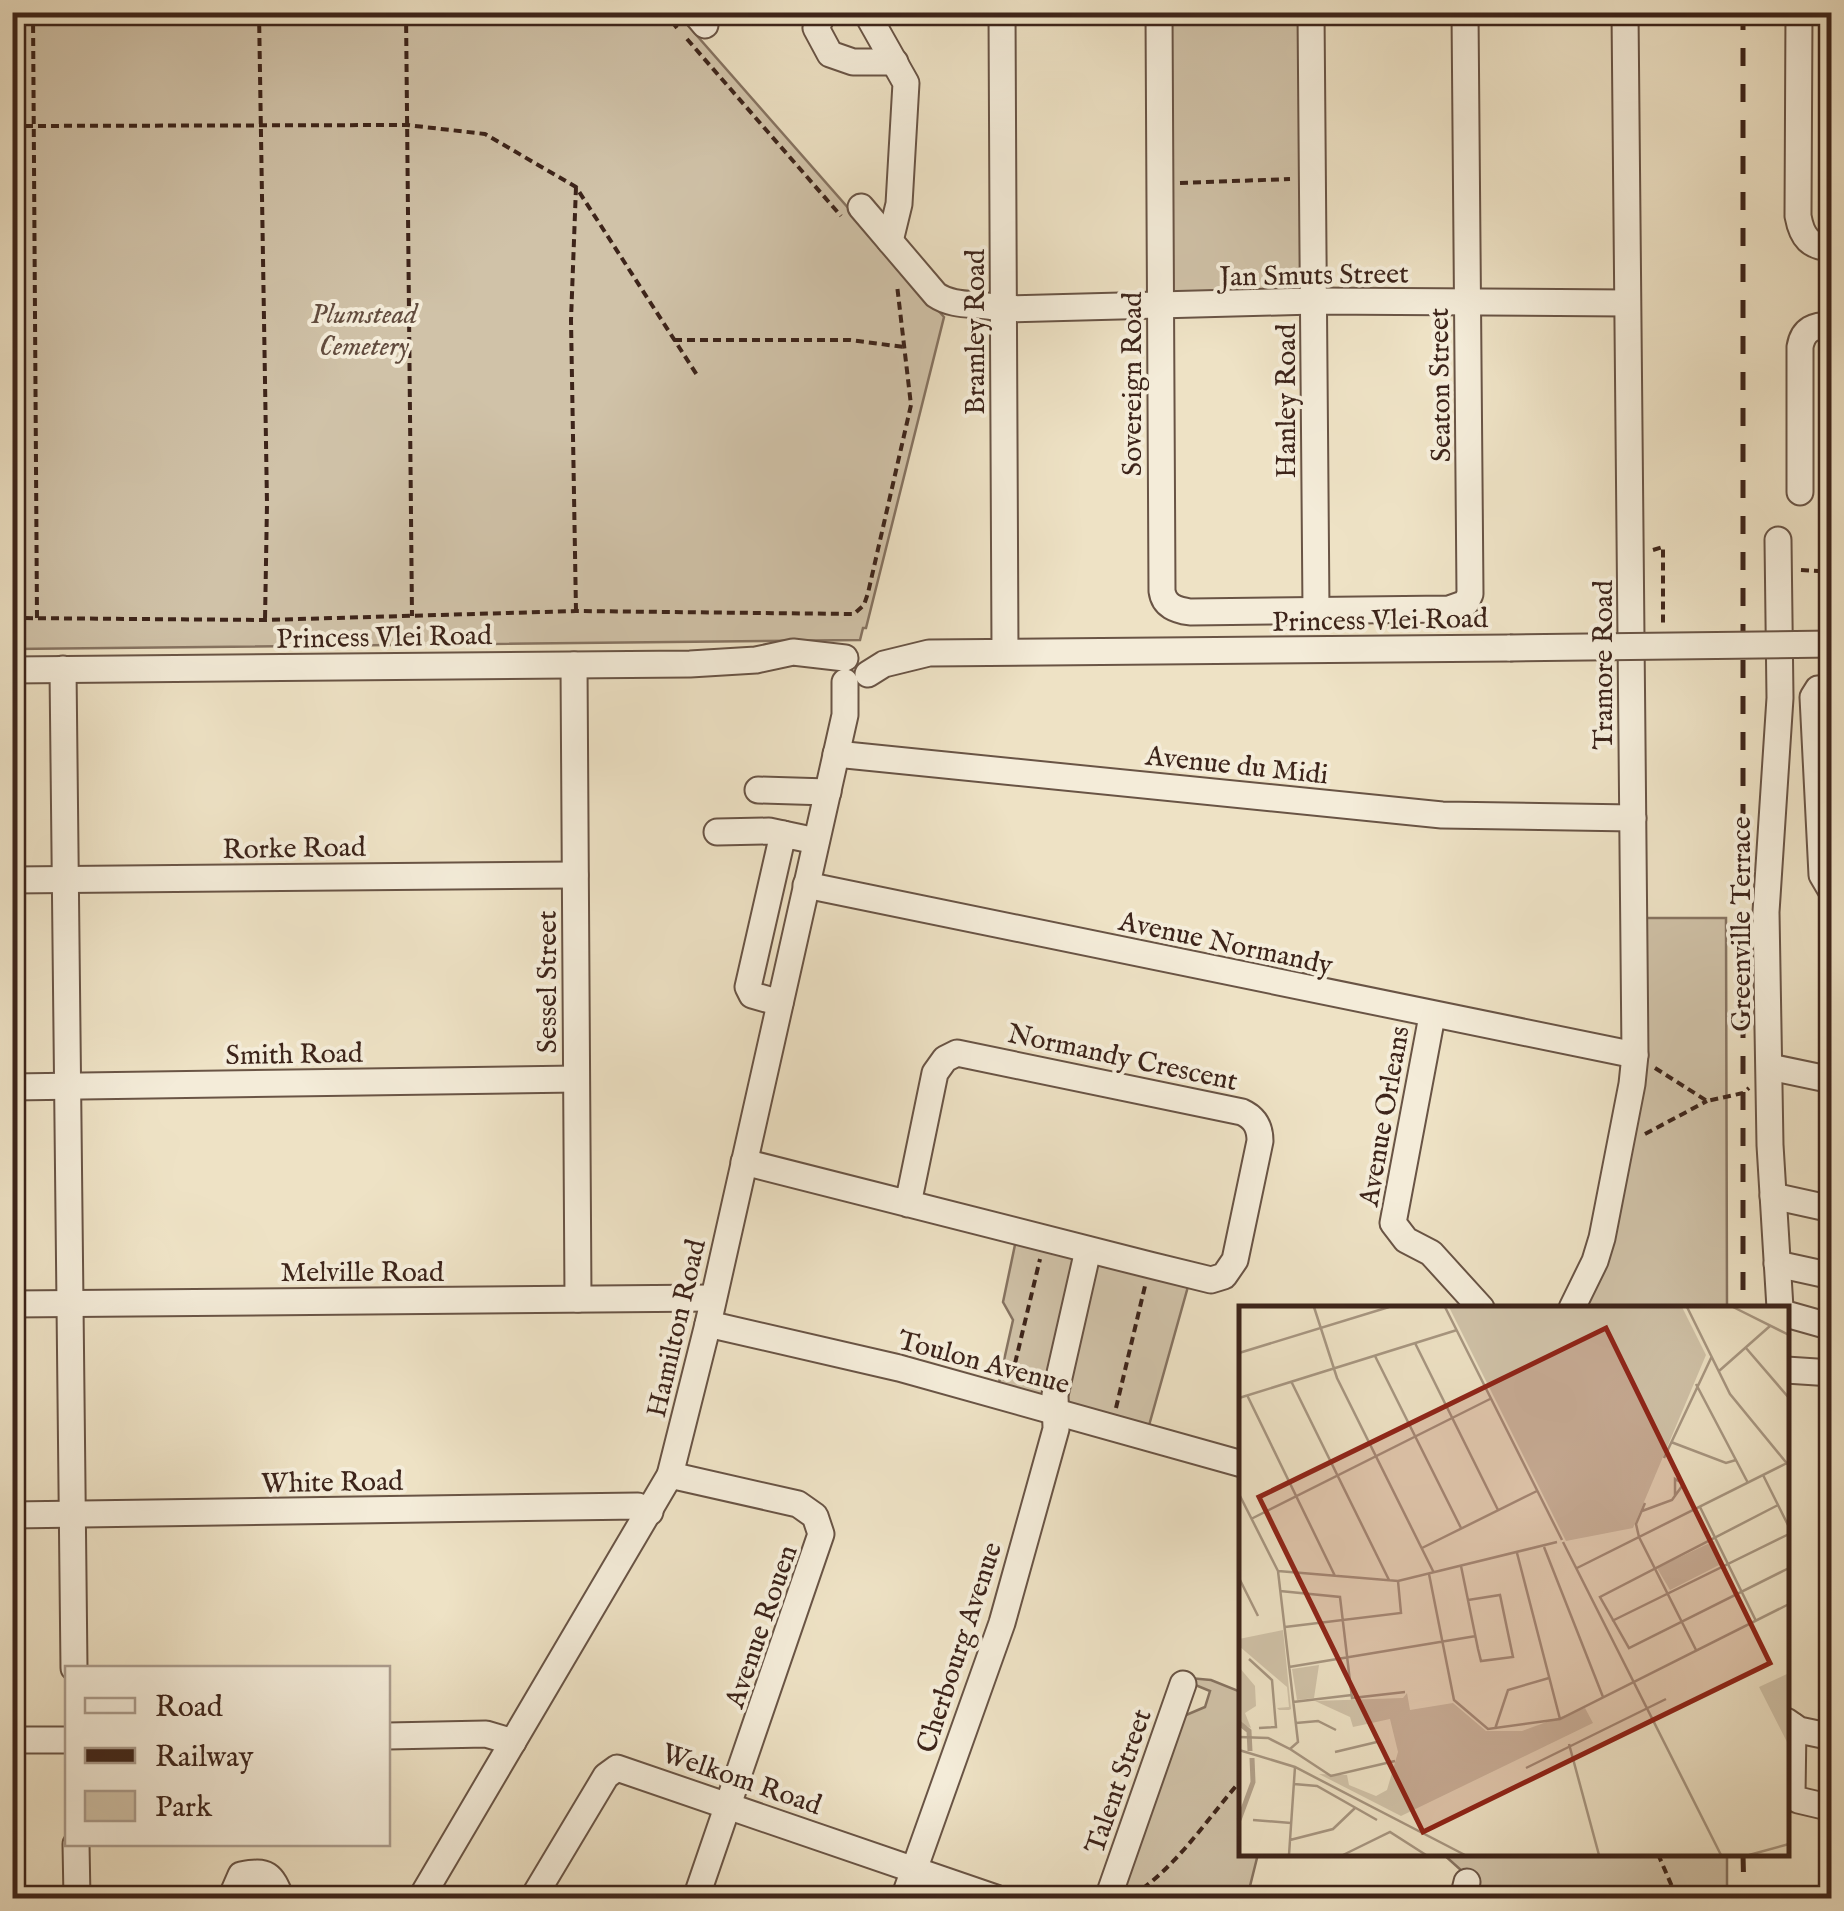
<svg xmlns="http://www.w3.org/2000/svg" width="1844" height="1911" viewBox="0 0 1844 1911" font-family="'IM FELL English',serif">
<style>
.green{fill:#d0c2a8;stroke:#867361;stroke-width:2.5}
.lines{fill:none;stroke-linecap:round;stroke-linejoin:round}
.minor-casing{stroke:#695445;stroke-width:29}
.path{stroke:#3d241a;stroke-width:4;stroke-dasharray:8 5;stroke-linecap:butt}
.minor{stroke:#f4ecd9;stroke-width:25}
.rail{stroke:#3d241a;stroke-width:5;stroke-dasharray:18 18;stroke-linecap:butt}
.minor-bridge-casing{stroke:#695445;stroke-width:29;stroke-linecap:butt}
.minor-bridge{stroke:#f4ecd9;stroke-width:25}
.labels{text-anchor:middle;stroke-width:8;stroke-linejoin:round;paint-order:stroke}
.street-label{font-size:28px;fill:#3d241a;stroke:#f4ecd9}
.park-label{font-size:28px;font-style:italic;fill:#624c3e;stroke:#f4ecd9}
.inset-river{fill:none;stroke:#b2a18b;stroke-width:5}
.inset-road{fill:none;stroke:#a79681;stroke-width:2.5}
.view{fill:#8f2418;fill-opacity:0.15;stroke:#8f2418;stroke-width:5}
.inset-edge{fill:none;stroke:#3d241a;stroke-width:5}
</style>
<rect width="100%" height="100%" fill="#eee2c5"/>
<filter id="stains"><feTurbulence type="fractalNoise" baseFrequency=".002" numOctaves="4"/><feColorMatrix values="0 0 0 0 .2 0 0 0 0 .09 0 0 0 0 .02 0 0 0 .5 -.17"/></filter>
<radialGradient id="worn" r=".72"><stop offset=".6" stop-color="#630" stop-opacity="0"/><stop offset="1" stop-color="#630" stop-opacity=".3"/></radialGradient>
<!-- green -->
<g class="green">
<path d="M12 13H677L944 317 866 628H863L860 640 13 649Z"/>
<path d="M1166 13H1303L1305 282 1301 292 1172 293Z"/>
<path d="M1645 918H1726L1727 1308H1582L1595 1284Z"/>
<path d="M1016 1240 1066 1252 1075 1259 1044 1393 1039 1395 998 1387 1013 1320 1003 1302Z"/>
<path d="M1097 1265 1189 1283 1148 1429 1069 1403 1067 1399Z"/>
<path d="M1189 1678 1211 1680 1241 1692 1242 1854H1258L1247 1898H1114L1179 1718 1205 1707 1210 1691 1188 1682Z"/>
<path d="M1443 1854H1727V1898H1492Z"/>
</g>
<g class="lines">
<defs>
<g id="minor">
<path d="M694 12 705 25"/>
<path d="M824 12 816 28 830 54 853 62H895"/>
<path d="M866 12 906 83 899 204 890 241"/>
<path d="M1002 12 1005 651"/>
<path d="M1159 12 1162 591C1164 606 1176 610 1190 612L1449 609 1466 603 1470 594 1465 12"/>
<path d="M1311 12 1316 610"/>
<path d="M1799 12 1798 216C1802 238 1810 247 1832 248"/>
<path d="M861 207 936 295C955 308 980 302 1002 309L1314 301 1627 303"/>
<path d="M1800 492V347C1803 329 1814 325 1832 325"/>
<path d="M1778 540 1780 698 1766 912 1770 1145 1780 1308"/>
<path d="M574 665 578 1299"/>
<path d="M63 669 74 1668"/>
<path d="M12 670 690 664 756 660 793 652 845 658"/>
<path d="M868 674 884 664 929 653 1510 648"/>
<path d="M1832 688 1818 689 1813 697 1822 875 1832 892"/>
<path d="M836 754 1442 815 1633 818"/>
<path d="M758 790 828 792"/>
<path d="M717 832 769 831 783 834"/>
<path d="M12 880 575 875"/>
<path d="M806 885 1635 1055"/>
<path d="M780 1003 752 995 748 987 783 834 816 841"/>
<path d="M1432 1016 1393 1223 1406 1240 1431 1253 1481 1308"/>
<path d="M1770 1067 1832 1080"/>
<path d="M12 1087 576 1079"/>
<path d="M744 1162 1150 1265 1211 1280 1224 1276 1235 1260 1260 1141C1260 1127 1255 1118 1242 1112L957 1053 945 1059 935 1073 908 1204"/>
<path d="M1773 1196 1832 1209"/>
<path d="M1777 1264 1832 1276"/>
<path d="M12 1304 713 1298"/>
<path d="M1572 1308 1595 1261 1602 1238 1632 1084 1635 1055 1625 12"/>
<path d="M1786 1314 1832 1327"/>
<path d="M708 1324 899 1368 1242 1464"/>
<path d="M1786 1370 1832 1373"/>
<path d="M670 1475 798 1504 815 1516 821 1534 696 1898"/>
<path d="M12 1515 638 1506 650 1512"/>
<path d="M1786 1721 1799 1730 1832 1737"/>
<path d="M1793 1726 1792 1795 1798 1800 1832 1808"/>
<path d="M388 1736 486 1734 513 1742"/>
<path d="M12 1740H68"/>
<path d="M76 1844 77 1898"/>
<path d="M231 1898 241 1875C268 1870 271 1874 281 1898"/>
<path d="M421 1898 670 1475 708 1324 845 715V682"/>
<path d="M533 1898 606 1776 617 1768 996 1898"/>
<path d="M904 1898 1002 1623 1056 1429 1055 1395 1088 1250"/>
<path d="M1108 1898 1183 1684"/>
<path d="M1463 1898 1467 1882"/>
</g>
</defs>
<!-- minor casing -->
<use href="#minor" class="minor-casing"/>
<!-- path -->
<g class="path">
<path d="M33 12 37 618"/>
<path d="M259 12 267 504 265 620"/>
<path d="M406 12 412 616"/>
<path d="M664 12 677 28"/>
<path d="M687 39 841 216"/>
<path d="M12 126 407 125 485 134 576 187 697 375"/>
<path d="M1180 183 1290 179"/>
<path d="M674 340H850L904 347"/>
<path d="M1653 550 1663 547V626"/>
<path d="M1801 570 1832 572"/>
<path d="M576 611 571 320 576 187"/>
<path d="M12 618 265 620 576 611 854 614 864 605 868 593 911 405 897 285"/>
<path d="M1655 1068 1707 1101 1743 1093 1749 1088"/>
<path d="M1645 1134 1707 1101"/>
<path d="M1012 1376 1040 1259"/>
<path d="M1116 1408 1145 1286"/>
<path d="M1658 1854 1677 1898"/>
<path d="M1132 1896C1177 1867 1207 1819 1242 1779"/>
</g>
<!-- minor -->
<use href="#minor" class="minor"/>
<!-- rail -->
<g class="rail">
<path d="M1743 12V1308"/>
<path d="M1743 1854 1744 1898"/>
</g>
<defs>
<path id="minor-bridge" d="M1510 648 1832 644"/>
</defs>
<!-- minor-bridge casing -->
<use href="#minor-bridge" class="minor-bridge-casing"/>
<!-- minor-bridge -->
<use href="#minor-bridge" class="minor-bridge"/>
</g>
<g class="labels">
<!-- street labels -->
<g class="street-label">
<text transform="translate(1314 274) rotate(-1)" y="10">Jan Smuts Street</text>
<text transform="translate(974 332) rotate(-90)" y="10">Bramley Road</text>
<text transform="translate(1131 384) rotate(-90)" y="10">Sovereign Road</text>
<text transform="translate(1439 385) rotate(-91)" y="10">Seaton Street</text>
<text transform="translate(1285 401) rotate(-90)" y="10">Hanley Road</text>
<text transform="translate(1380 619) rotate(-1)" y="10">Princess Vlei Road</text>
<text transform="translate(384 636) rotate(-1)" y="10">Princess Vlei Road</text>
<text transform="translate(1602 665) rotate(-90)" y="10">Tramore Road</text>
<text transform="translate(1237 764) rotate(6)" y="10">Avenue du Midi</text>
<text transform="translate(294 847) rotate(-1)" y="10">Rorke Road</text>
<text transform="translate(1740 924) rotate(-90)" y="10">Greenville Terrace</text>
<text transform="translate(1226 942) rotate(12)" y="10">Avenue Normandy</text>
<text transform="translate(546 982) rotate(-90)" y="10">Sessel Street</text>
<text transform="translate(294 1053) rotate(-1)" y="10">Smith Road</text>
<text transform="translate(1123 1056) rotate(12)" y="10">Normandy Crescent</text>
<text transform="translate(1383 1116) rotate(-80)" y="10">Avenue Orleans</text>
<text x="362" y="1281">Melville Road</text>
<text transform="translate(675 1328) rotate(-77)" y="10">Hamilton Road</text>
<text transform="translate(984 1361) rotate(15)" y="10">Toulon Avenue</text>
<text transform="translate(332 1481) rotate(-1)" y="10">White Road</text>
<text transform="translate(760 1626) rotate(-71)" y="10">Avenue Rouen</text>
<text transform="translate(958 1647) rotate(-72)" y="10">Cherbourg Avenue</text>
<text transform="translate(742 1778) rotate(19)" y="10">Welkom Road</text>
<text transform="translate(1117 1781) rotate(-71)" y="10">Talent Street</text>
</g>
<!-- park labels -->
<g class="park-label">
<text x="364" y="323">Plumstead<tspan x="364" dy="32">Cemetery</tspan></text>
</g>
</g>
<!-- overview -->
<g transform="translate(1239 1306)">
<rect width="550" height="550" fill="#eee2c5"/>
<path d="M210 1H443L467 49 394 222 327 235ZM475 235 484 257 431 284 418 262ZM44 324 52 403 50 404H40L38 402 50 401 48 381 0 340V333ZM80 359 75 392 58 394 53 363ZM0 361 16 380 17 400 6 407 12 422 0 417ZM550 367V440L520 381ZM168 387 171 404 214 397 247 425H283L346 402 354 417 162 510 80 468 108 469 110 479 137 490 148 484 159 446 151 413 114 421 111 411 76 395 164 392Z" fill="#d0c2a8"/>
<path class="inset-river" d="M0 417 10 425 11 445M0 514 14 476 13 452"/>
<path class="inset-road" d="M75 1 98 72 195 267M206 1 323 234M448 1 491 88 550 160M494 1 550 29M176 37 259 204M507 42 550 92M0 47 150 1M136 50 222 222M480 65 531 20M52 75 150 274M457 78 509 177M8 89 96 270M0 92 218 24M432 136 487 157 497 154M425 152 473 50M524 169 550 221M0 188 39 265 59 436 51 443 29 432 0 431M406 197 397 218 400 231 457 344M539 199 361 291 390 342 550 262M461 201 517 315M403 205 433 194 443 180V177L436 173V190M12 213 251 93M324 236 482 549M305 241 364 391M183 242 298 185M278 247 321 413M222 260 239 343 242 355 274 351 261 289 229 294M338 262 548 157M39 265 159 275 318 236M190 268 215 394 249 423 321 413 550 298M0 272 19 310M41 285 101 291 113 392 166 386M373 315 550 228M46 321 162 307 159 275M10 353 33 374 37 421 20 422M50 361 237 330M54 396 113 389M57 417 79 415 97 424M256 423 269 384 310 372M330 438 360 549M51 443 92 470 156 455M0 444 56 461 226 549M96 446 142 435M287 462 427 393M55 478 78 480 138 514M14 514 52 517M51 534 94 523 116 502M50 549 56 461M104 549 151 526 187 549M510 549 550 538"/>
<path class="view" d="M367 22 531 357 184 526 20 191Z"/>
<rect width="550" height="550" class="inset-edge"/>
</g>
<!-- margin -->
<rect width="1844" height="1911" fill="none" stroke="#eee2c5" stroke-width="50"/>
<rect x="15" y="15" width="1814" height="1881" fill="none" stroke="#3d241a" stroke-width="5"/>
<rect x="25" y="25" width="1794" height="1861" fill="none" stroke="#3d241a" stroke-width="2.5"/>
<!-- legend -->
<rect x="65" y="1666" width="325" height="180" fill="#f4ecd9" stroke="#ab9c8d" stroke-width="2.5"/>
<rect x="85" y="1698" width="50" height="15" fill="#f4ecd9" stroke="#ab9c8d" stroke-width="2.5"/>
<text x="155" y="1716" font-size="30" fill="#3d241a">Road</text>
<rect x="85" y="1748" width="50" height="15" fill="#3d241a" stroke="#ab9c8d" stroke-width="2.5"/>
<text x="155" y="1766" font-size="30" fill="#3d241a">Railway</text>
<rect x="85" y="1791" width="50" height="30" fill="#d0c2a8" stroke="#ab9c8d" stroke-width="2.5"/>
<text x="155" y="1816" font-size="30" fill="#3d241a">Park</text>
<rect width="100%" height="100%" filter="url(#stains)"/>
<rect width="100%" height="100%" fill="url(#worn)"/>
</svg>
